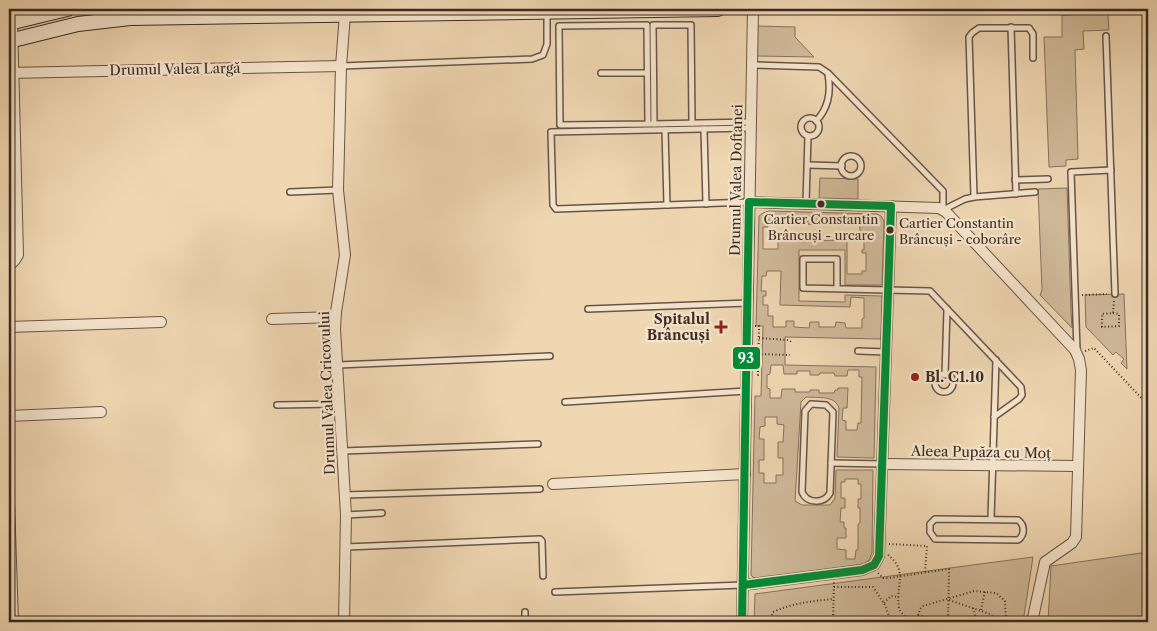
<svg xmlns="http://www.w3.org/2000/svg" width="1157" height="631" viewBox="0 0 1157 631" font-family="'Libre Caslon Text',serif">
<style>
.green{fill:#d0ba9a;stroke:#86725e;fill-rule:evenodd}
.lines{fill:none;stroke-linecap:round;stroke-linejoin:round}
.lane-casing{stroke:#685547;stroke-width:8}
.street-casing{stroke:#685547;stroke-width:12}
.secondary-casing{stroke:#3b2a23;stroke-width:16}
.path{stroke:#3b2a23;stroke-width:2;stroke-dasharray:1 2.5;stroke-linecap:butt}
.lane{stroke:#f5e5cd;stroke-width:5}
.street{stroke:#f5e5cd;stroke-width:10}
.secondary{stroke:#f5e5cd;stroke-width:14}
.bus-1-casing{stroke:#f5e5cd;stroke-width:11}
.bus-1{stroke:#008d36;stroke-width:8}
.bus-dot{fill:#3b2a23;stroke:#f5e5cd;stroke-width:2}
.poi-dot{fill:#8f2418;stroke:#f5e5cd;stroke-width:2}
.labels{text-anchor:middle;stroke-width:4.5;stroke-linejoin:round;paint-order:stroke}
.bus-label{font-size:13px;fill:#3b2a23;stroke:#f5e5cd}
.street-label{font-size:14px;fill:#3b2a23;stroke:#f5e5cd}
.poi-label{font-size:14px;font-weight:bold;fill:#3b2a23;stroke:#f5e5cd;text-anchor:end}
.line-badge{stroke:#f5e5cd;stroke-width:2}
.badge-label{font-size:14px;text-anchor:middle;font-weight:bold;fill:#fff}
</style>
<rect width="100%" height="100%" fill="#efd7b2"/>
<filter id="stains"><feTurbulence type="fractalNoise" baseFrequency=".004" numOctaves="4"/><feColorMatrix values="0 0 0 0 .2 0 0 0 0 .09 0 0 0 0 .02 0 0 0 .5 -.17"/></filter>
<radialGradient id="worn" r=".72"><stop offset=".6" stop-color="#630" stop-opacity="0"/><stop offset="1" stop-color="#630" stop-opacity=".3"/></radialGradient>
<!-- green -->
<g class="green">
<path d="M1108 13 1109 30 1083 31 1084 49 1075 50 1078 159 1066 160V166L1049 167 1044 37H1062V15Z"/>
<path d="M757 26 795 27V37L814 57 757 56Z"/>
<path d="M820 178 858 179V199L819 198Z"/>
<path d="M1067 188 1071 312 1072 328 1040 295 1042 290 1038 189Z"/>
<path d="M769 211 877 214 881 216 884 221 882 285H845V250H799V301L845 302V295L882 296 881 339 785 337V365L876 367 874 458 837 457 839 408C835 395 818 398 806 397L801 402 795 501 802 505H830L835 498 836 470H873L872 553 869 560 864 564 759 579 754 578 751 575 755 396H761L763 326H756L759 216 763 213ZM792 219H807L808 224 817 225 818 219H833V224L843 225V221H859L861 238 864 239V250H862V253H866V271H862V274H847V240L778 241V249H763V227H768V220H785V224H792ZM767 271H781L780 305 850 307 851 297 864 298V318L862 319V328H846L845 323 836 322 835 327H819V322H810L809 328 794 327V321H786V327H773V316H768V305H763V296H766V291H761L762 276H766ZM771 365H783L784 374H797V371H810V375H819L820 373H834L835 376H847L848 370H859V377H862L861 423H858L857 430H846V421L842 420 843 408H847L848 388H838V390H835L834 393H819V390H810V392H795V389H782L781 398H770V389L767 388V375L770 374ZM765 417H777V424L784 425 783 442H778V458H783V475H776V483H764V473H759V460H764V439H759L760 427 765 426ZM845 479H858V484H861V499H858V508H860V523L858 524V550H856L855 559H846V550L837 549V538H846V528H844V522H840L841 508H845V498H841V482H845Z"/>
<path d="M1124 294 1127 369 1121 363 1124 359 1116 352 1113 355 1086 327 1085 295Z"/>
<path d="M1148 552V622H1048L1051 566Z"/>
<path d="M1033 557 1023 622H754L755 594Z"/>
</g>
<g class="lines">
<defs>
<g id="lane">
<path d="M1011 27 1016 194"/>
<path d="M1106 36 1115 294"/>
<path d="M752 65 819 67 828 73 943 191V210L965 199 974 197 1035 192"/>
<path d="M341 66 532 59 543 55 547 44V12"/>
<path d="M601 73H647"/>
<circle cx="810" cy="127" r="9"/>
<path d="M816 121C829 108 831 91 828 74"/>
<path d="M648 124 647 25 559 26 560 125 648 124H651L751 122"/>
<path d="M654 124 653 25H691L692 123"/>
<path d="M704 129 706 204"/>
<path d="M665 130 667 205"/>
<circle cx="851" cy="166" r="10"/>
<path d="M808 165 842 166"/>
<path d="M1015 180 1048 179"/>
<path d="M290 192 338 190"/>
<path d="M974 197 969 37 972 33 979 28H1029L1033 34V58"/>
<path d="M749 202 556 209 553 205 551 132 751 128"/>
<path d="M806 203 808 136"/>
<path d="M9 232H17"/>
<path d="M837 289V259H803V288L930 291 1021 387 1022 395 1019 399 994 417"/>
<path d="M588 309 748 303"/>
<path d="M1077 350 1071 172 1111 170"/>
<path d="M858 351 886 352"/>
<path d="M338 365 550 356"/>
<circle cx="944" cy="383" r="9"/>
<path d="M945 375 947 309"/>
<path d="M565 402 747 391"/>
<path d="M811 404 826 405 833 412 830 493C824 504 807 504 802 492L805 411Z"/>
<path d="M277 405 339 404"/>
<path d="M343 451 538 444"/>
<path d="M831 463 883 464"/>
<path d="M345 495 540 489"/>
<path d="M346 515 382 513"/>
<path d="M935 519 1018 520C1025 525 1025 535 1018 540L935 539 930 532V524Z"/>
<path d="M991 519 996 360"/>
<path d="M346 547 540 539 542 541 543 576"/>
<path d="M555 592 743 585"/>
<path d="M525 612V622"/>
</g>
<g id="street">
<path d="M9 73 341 66"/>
<path d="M749 202 939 208 946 212 1075 350 1079 359 1081 370 1076 537 1072 543 1045 562 1032 622"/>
<path d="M9 266 15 260 18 255 12 22"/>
<path d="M272 319 335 317"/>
<path d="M9 327 161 322"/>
<path d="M9 416 101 412"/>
<path d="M883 464 1078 466"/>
<path d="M553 484 745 474"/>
<path d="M9 500 13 622"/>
<path d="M743 585 862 570 874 565 879 556 891 206"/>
<path d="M344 622 346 515 335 329 336 312 345 255 338 190 341 66 345 14"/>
<path d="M742 622 753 9"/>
</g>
<g id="secondary">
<path d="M9 23 67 9"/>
<path d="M9 41 78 24 130 18 718 9"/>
</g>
</defs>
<!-- lane casing -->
<use href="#lane" class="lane-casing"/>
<!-- street casing -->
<use href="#street" class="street-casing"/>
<!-- secondary casing -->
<use href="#secondary" class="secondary-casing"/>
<!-- path -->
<g class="path">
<path d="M1082 295 1107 294"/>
<path d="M1113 313 1119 314V326L1102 327V314L1113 313 1114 301"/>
<path d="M755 326H759L758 375H756"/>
<path d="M759 338 788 340 793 343"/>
<path d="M1085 351 1094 348 1148 405"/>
<path d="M758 354 790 355"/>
<path d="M889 544 927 546 925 572"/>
<path d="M888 555C909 571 895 587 899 608 901 614 907 618 913 622"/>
<path d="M878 573 883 578H888L949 569 948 622"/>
<path d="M834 587H873L885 605 891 622"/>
<path d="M949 600 990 614 999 622"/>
<path d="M884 603 891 596 899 597"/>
<path d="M973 608 977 622"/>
<path d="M981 610 985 591"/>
<path d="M918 615 942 622"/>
<path d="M892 621H900L904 616"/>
<path d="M770 622 773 612C793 603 812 601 834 599"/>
<path d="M833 622 834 582"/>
<path d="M916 622 920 609 923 606 974 591 996 593 1005 601 1006 622"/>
</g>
<!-- lane -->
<use href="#lane" class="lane"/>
<!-- street -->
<use href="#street" class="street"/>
<!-- secondary -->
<use href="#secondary" class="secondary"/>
<defs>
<path id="bus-1" d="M742 622 749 202 891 206 879 556 874 565 862 570 743 585"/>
</defs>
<!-- bus-1 casing -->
<use href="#bus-1" class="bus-1-casing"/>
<!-- bus-1 -->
<use href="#bus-1" class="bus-1"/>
</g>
<!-- markers -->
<g class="bus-dot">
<circle cx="821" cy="204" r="4.5"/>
<circle cx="890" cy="230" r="4.5"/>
</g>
<g class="poi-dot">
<path d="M718.5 319.5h5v5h5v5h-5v5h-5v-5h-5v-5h5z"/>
<circle cx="915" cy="377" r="5"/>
</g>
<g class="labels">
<!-- bus labels -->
<g class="bus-label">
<text x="821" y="224">Cartier Constantin<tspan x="821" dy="16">Brâncuși - urcare</tspan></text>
<text x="899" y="228" text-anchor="start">Cartier Constantin<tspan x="899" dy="16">Brâncuși - coborâre</tspan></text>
</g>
<!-- street labels -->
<g class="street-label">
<text transform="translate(175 69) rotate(-1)" y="5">Drumul Valea Largă</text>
<text transform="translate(736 180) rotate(-89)" y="5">Drumul Valea Doftanei</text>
<text transform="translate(327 393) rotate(-92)" y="5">Drumul Valea Cricovului</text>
<text transform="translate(981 452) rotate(1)" y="5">Aleea Pupăza cu Moț</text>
</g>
<!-- poi labels -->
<g class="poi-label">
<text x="710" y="324">Spitalul<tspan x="710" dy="16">Brâncuși</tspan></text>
<text x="925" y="382" text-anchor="start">Bl. C1.10</text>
</g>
</g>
<rect class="line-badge" x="732" y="346" width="29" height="24" rx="5" fill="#008d36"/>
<g class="badge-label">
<text x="746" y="363">93</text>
</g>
<!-- margin -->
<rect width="1157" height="631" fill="none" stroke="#efd7b2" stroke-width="30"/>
<rect x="10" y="10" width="1137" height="611" fill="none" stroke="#3b2a23" stroke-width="2.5"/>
<rect x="15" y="15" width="1127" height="601" fill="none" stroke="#3b2a23"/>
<rect width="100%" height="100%" filter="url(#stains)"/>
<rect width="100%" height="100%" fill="url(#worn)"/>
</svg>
